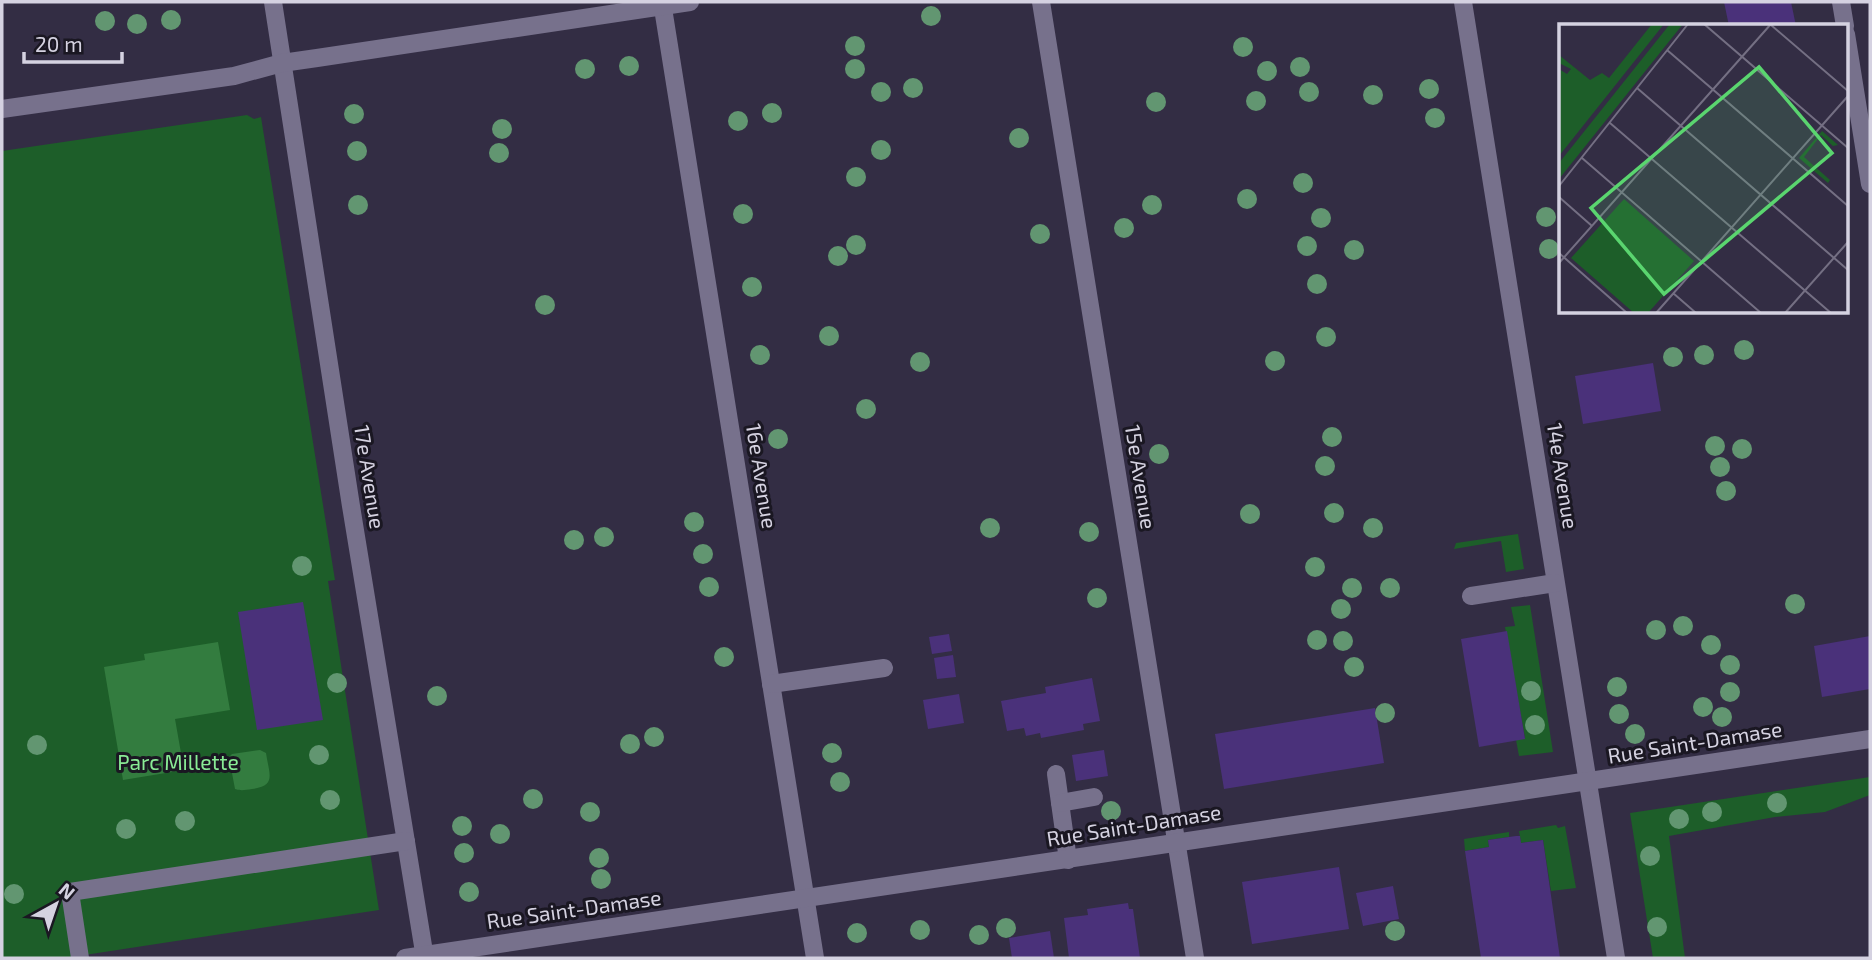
<svg xmlns="http://www.w3.org/2000/svg" width="1872" height="960" viewBox="0 0 1872 960" font-family="'Exo 2',sans-serif">
<style>
.green{fill:#1d5e29}
.water{fill:#337c3f}
.building{fill:#4a317a}
.lines{fill:none;stroke-linecap:round;stroke-linejoin:round}
.minor{stroke:#77718c;stroke-width:18}
.tree{fill:#629671}
.labels{text-anchor:middle;stroke-width:6;stroke-linejoin:round;paint-order:stroke}
.street-label{font-size:21px;fill:#d5d2e1;stroke:#1a1722}
.park-label{font-size:21px;fill:#89eb95;stroke:#1a1722}
.inset-road{fill:none;stroke:#746f83;stroke-width:2}
.view{fill:#5ad56f;fill-opacity:0.15;stroke:#5ad56f;stroke-width:3.5}
.inset-edge{fill:none;stroke:#d5d2e1;stroke-width:3.5}
</style>
<rect width="100%" height="100%" fill="#332d44"/>
<!-- green -->
<g class="green">
<path d="M247 115 254 119 261 117 335 580 328 581 379 910 65 958H2V151Z"/>
<path d="M1518 534 1524 569 1506 572 1501 541 1454 549 1456 543Z"/>
<path d="M1530 605 1553 752 1519 756 1516 740 1525 738 1505 627 1515 626 1511 607Z"/>
<path d="M1870 777V795L1825 812 1775 817 1669 836 1685 958H1653L1630 813Z"/>
<path d="M1556 825 1558 828 1565 826 1576 888 1551 891 1543 840 1521 843 1519 831Z"/>
<path d="M1509 832V837L1488 840 1489 847 1465 851 1464 839Z"/>
</g>
<!-- water -->
<g class="water">
<path d="M218 642 230 710 175 719 184 770 123 780 104 667 145 660 144 654Z"/>
<path d="M260 750 266 753C269 774 277 786 252 789 245 790 241 791 235 789L229 757 232 754Z"/>
</g>
<!-- building -->
<g class="building">
<path d="M1724 2H1791L1796 26H1729Z"/>
<path d="M1653 363 1661 411 1583 424 1575 376Z"/>
<path d="M303 602 323 720 257 730 238 612Z"/>
<path d="M1507 631 1525 739 1479 747 1461 639Z"/>
<path d="M949 634 952 651 932 654 929 637Z"/>
<path d="M1870 636V689L1822 697 1814 646Z"/>
<path d="M953 655 956 677 937 679 934 658Z"/>
<path d="M1092 678 1100 721 1083 724 1084 730 1041 738 1040 733 1026 736 1024 728 1007 731 1001 701 1046 693 1045 687Z"/>
<path d="M959 694 964 723 928 729 923 700Z"/>
<path d="M1375 708 1384 763 1224 789 1215 734Z"/>
<path d="M1104 750 1108 776 1076 781 1072 755Z"/>
<path d="M1516 836H1520L1521 843 1543 840 1560 958H1481L1465 851 1489 847 1488 840Z"/>
<path d="M1339 867 1349 929 1252 944 1242 882Z"/>
<path d="M1393 886 1399 919 1363 926 1356 893Z"/>
<path d="M1128 903 1129 909H1133L1140 958H1069L1064 918 1088 915 1087 909Z"/>
<path d="M1050 931 1054 958H1012L1009 938Z"/>
</g>
<g class="lines">
<!-- minor -->
<g class="minor">
<path d="M273 2 351 506 425 958"/>
<path d="M662 2 815 958"/>
<path d="M1041 2 1195 958"/>
<path d="M1463 2 1616 958"/>
<path d="M1841 2 1845 26"/>
<path d="M1846 34 1870 184"/>
<path d="M2 109 234 76 282 63 317 58 690 2"/>
<path d="M1471 596 1555 583"/>
<path d="M771 684 884 668"/>
<path d="M1056 774 1068 860"/>
<path d="M1060 803 1094 797"/>
<path d="M80 958 70 892 406 841"/>
<path d="M405 958 1870 739"/>
</g>
</g>
<!-- trees -->
<g class="tree">
<circle cx="931" cy="16" r="10"/>
<circle cx="171" cy="20" r="10"/>
<circle cx="105" cy="21" r="10"/>
<circle cx="137" cy="24" r="10"/>
<circle cx="855" cy="46" r="10"/>
<circle cx="1243" cy="47" r="10"/>
<circle cx="629" cy="66" r="10"/>
<circle cx="1300" cy="67" r="10"/>
<circle cx="585" cy="69" r="10"/>
<circle cx="855" cy="69" r="10"/>
<circle cx="1267" cy="71" r="10"/>
<circle cx="913" cy="88" r="10"/>
<circle cx="1429" cy="89" r="10"/>
<circle cx="881" cy="92" r="10"/>
<circle cx="1309" cy="92" r="10"/>
<circle cx="1373" cy="95" r="10"/>
<circle cx="1256" cy="101" r="10"/>
<circle cx="1156" cy="102" r="10"/>
<circle cx="772" cy="113" r="10"/>
<circle cx="354" cy="114" r="10"/>
<circle cx="1435" cy="118" r="10"/>
<circle cx="738" cy="121" r="10"/>
<circle cx="502" cy="129" r="10"/>
<circle cx="1019" cy="138" r="10"/>
<circle cx="881" cy="150" r="10"/>
<circle cx="357" cy="151" r="10"/>
<circle cx="499" cy="153" r="10"/>
<circle cx="856" cy="177" r="10"/>
<circle cx="1303" cy="183" r="10"/>
<circle cx="1247" cy="199" r="10"/>
<circle cx="358" cy="205" r="10"/>
<circle cx="1152" cy="205" r="10"/>
<circle cx="743" cy="214" r="10"/>
<circle cx="1546" cy="217" r="10"/>
<circle cx="1321" cy="218" r="10"/>
<circle cx="1124" cy="228" r="10"/>
<circle cx="1040" cy="234" r="10"/>
<circle cx="856" cy="245" r="10"/>
<circle cx="1307" cy="246" r="10"/>
<circle cx="1549" cy="249" r="10"/>
<circle cx="1354" cy="250" r="10"/>
<circle cx="838" cy="256" r="10"/>
<circle cx="1317" cy="284" r="10"/>
<circle cx="752" cy="287" r="10"/>
<circle cx="545" cy="305" r="10"/>
<circle cx="829" cy="336" r="10"/>
<circle cx="1326" cy="337" r="10"/>
<circle cx="1744" cy="350" r="10"/>
<circle cx="760" cy="355" r="10"/>
<circle cx="1704" cy="355" r="10"/>
<circle cx="1673" cy="357" r="10"/>
<circle cx="1275" cy="361" r="10"/>
<circle cx="920" cy="362" r="10"/>
<circle cx="866" cy="409" r="10"/>
<circle cx="1332" cy="437" r="10"/>
<circle cx="778" cy="439" r="10"/>
<circle cx="1715" cy="446" r="10"/>
<circle cx="1742" cy="449" r="10"/>
<circle cx="1159" cy="454" r="10"/>
<circle cx="1325" cy="466" r="10"/>
<circle cx="1720" cy="467" r="10"/>
<circle cx="1726" cy="491" r="10"/>
<circle cx="1334" cy="513" r="10"/>
<circle cx="1250" cy="514" r="10"/>
<circle cx="694" cy="522" r="10"/>
<circle cx="990" cy="528" r="10"/>
<circle cx="1373" cy="528" r="10"/>
<circle cx="1089" cy="532" r="10"/>
<circle cx="604" cy="537" r="10"/>
<circle cx="574" cy="540" r="10"/>
<circle cx="703" cy="554" r="10"/>
<circle cx="302" cy="566" r="10"/>
<circle cx="1315" cy="567" r="10"/>
<circle cx="709" cy="587" r="10"/>
<circle cx="1352" cy="588" r="10"/>
<circle cx="1390" cy="588" r="10"/>
<circle cx="1097" cy="598" r="10"/>
<circle cx="1795" cy="604" r="10"/>
<circle cx="1341" cy="609" r="10"/>
<circle cx="1683" cy="626" r="10"/>
<circle cx="1656" cy="630" r="10"/>
<circle cx="1317" cy="640" r="10"/>
<circle cx="1343" cy="641" r="10"/>
<circle cx="1711" cy="645" r="10"/>
<circle cx="724" cy="657" r="10"/>
<circle cx="1730" cy="665" r="10"/>
<circle cx="1354" cy="667" r="10"/>
<circle cx="337" cy="683" r="10"/>
<circle cx="1617" cy="687" r="10"/>
<circle cx="1531" cy="691" r="10"/>
<circle cx="1730" cy="692" r="10"/>
<circle cx="437" cy="696" r="10"/>
<circle cx="1703" cy="707" r="10"/>
<circle cx="1385" cy="713" r="10"/>
<circle cx="1619" cy="714" r="10"/>
<circle cx="1722" cy="717" r="10"/>
<circle cx="1535" cy="725" r="10"/>
<circle cx="1635" cy="734" r="10"/>
<circle cx="654" cy="737" r="10"/>
<circle cx="630" cy="744" r="10"/>
<circle cx="37" cy="745" r="10"/>
<circle cx="832" cy="753" r="10"/>
<circle cx="319" cy="755" r="10"/>
<circle cx="840" cy="782" r="10"/>
<circle cx="533" cy="799" r="10"/>
<circle cx="330" cy="800" r="10"/>
<circle cx="1777" cy="803" r="10"/>
<circle cx="1111" cy="811" r="10"/>
<circle cx="590" cy="812" r="10"/>
<circle cx="1712" cy="812" r="10"/>
<circle cx="1679" cy="819" r="10"/>
<circle cx="185" cy="821" r="10"/>
<circle cx="462" cy="826" r="10"/>
<circle cx="126" cy="829" r="10"/>
<circle cx="500" cy="834" r="10"/>
<circle cx="464" cy="853" r="10"/>
<circle cx="1650" cy="856" r="10"/>
<circle cx="599" cy="858" r="10"/>
<circle cx="601" cy="879" r="10"/>
<circle cx="469" cy="892" r="10"/>
<circle cx="14" cy="894" r="10"/>
<circle cx="1657" cy="927" r="10"/>
<circle cx="1006" cy="928" r="10"/>
<circle cx="920" cy="930" r="10"/>
<circle cx="1395" cy="931" r="10"/>
<circle cx="857" cy="933" r="10"/>
<circle cx="979" cy="935" r="10"/>
</g>
<g class="labels">
<!-- street labels -->
<g class="street-label">
<text transform="translate(761 476) rotate(81)" y="7">16e Avenue</text>
<text transform="translate(1562 476) rotate(81)" y="7">14e Avenue</text>
<text transform="translate(369 477) rotate(81)" y="7">17e Avenue</text>
<text transform="translate(1140 477) rotate(81)" y="7">15e Avenue</text>
<text transform="translate(1695 743) rotate(-9)" y="7">Rue Saint-Damase</text>
<text transform="translate(1134 826) rotate(-9)" y="7">Rue Saint-Damase</text>
<text transform="translate(574 910) rotate(-8)" y="7">Rue Saint-Damase</text>
</g>
<!-- park labels -->
<g class="park-label">
<text x="178" y="770">Parc Millette</text>
</g>
</g>
<!-- overview -->
<g transform="translate(1559 24)">
<rect width="289" height="289" fill="#332d44"/>
<path d="M93 0H105L0 132V45L8 50 12 45 0 39V31L31 56 43 49 50 54ZM111 0H124L0 155V139ZM263 107 279 121 274 122 262 111 245 133 271 156 269 159 240 134ZM65 175 135 237 89 289H75L12 234Z" fill="#1d5e29"/>
<path class="inset-road" d="M145 0 289 124M212 1 289 67M108 26 289 182M78 64 289 246M51 99 272 289M23 134 202 289M0 162 129 0M0 173 33 202M0 229 68 289M0 239 212 0M114 269 137 289M97 289 289 72M226 289 289 218"/>
<path class="view" d="M200 43 273 129 105 270 32 184Z"/>
<rect width="289" height="289" class="inset-edge"/>
</g>
<!-- border -->
<rect width="1872" height="960" fill="none" stroke="#d5d2e1" stroke-width="7"/>
<!-- north arrow -->
<g transform="translate(56 904) rotate(40)" stroke="#1a1722" stroke-width="5" paint-order="stroke">
<path d="M0-5L12 26L0 18L-12 26Z" fill="#d5d2e1"/>
<text y="-10" font-size="19" font-weight="bold" text-anchor="middle" fill="#d5d2e1">N</text>
</g>
<!-- scale -->
<path d="M24 52v10h98v-10" fill="none" stroke="#d5d2e1" stroke-width="3.5"/>
<text x="35" y="52" font-size="21" fill="#d5d2e1" stroke="#1a1722" stroke-width="5" paint-order="stroke">20 m</text>
</svg>
